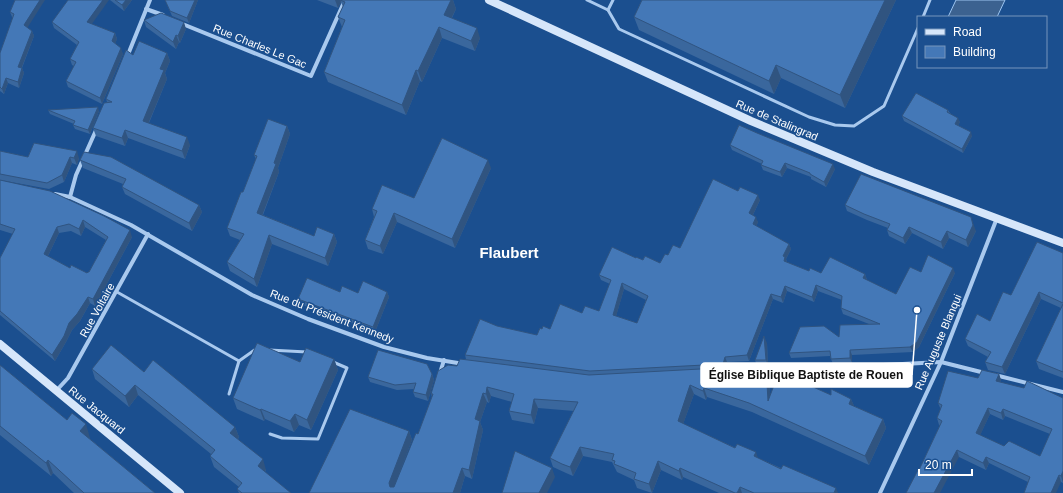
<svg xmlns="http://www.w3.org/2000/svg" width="1063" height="493" viewBox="0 0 1063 493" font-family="Arial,sans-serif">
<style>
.water{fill:#3c6290;stroke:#9cc4f0}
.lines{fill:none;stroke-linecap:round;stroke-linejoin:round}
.lane{stroke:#a9c9ee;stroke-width:3}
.street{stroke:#a9c9ee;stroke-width:4}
.secondary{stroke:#d6e6fa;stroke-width:8}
.wall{fill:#3a679d;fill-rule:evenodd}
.shaded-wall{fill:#305480}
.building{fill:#4478b7;stroke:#305480;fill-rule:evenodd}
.labels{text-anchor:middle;stroke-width:3;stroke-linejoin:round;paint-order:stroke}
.street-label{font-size:11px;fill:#fff;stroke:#1b4f8f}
.district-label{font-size:15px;font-weight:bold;fill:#fff;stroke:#1b4f8f}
.leader{fill:none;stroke:#fff;stroke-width:1.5}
.callout-dot{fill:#fff;stroke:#1b4f8f;stroke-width:1.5}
.callout{fill:#fff;stroke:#fff;stroke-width:1.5}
.callout-label{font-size:12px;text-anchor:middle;font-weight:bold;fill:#111}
</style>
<rect width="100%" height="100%" fill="#1b4f8f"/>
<!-- water -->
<path class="water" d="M956 0H1005L997 17H948Z"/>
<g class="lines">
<!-- lane -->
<g class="lane">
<path d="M587 0 608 10 613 0"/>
<path d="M608 10 619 29 809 117 835 125 854 126 884 106 918 28"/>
<path d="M923 17 930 0"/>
<path d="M117 292 239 361 256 349H257"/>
<path d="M269 350 307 352"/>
<path d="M229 394 239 361"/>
<path d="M270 434 282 438 318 439 347 368 333 362"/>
</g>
<!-- street -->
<g class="street">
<path d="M146 9 163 15"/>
<path d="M180 23 311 76 345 0"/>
<path d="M127 57 150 0"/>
<path d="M55 194 70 197 131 225 252 295 308 319 384 347 427 358 464 364"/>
<path d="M70 197 76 175 97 128"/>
<path d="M845 367 941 362 985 373"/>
<path d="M763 371 836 367"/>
<path d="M440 373 444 360"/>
<path d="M717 373 754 371"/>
<path d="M995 375 1063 392"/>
<path d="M56 391 68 378 148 234"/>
<path d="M880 493 941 362 997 218"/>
</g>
<!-- secondary -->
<g class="secondary">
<path d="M489 0 751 121 873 172 1063 243"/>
<path d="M0 344 180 493"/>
</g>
</g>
<!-- wall -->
<g class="wall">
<path d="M15 0 27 27 32 31 34 36 22 68 24 73 19 88 8 83 4 94 0 91V53L13 18 12 17 10 12Z"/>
<path d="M110 0H132L124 11Z"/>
<path d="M165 0H198L189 23 172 16Z"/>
<path d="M317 0H453L456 9 452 18 480 38 475 51 442 38 422 82 420 81 406 115 328 82 324 72 342 27 338 17 343 7 341 2 338 8Z"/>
<path d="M642 0H896L845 108 781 78 774 94 639 30 634 17Z"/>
<path d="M144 20 186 29 180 43 179 42 176 49 146 27Z"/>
<path d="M52 22 92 24 115 33 117 39 115 43 123 54 102 104 68 87 66 81 74 66 72 65 70 59 77 45 54 28Z"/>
<path d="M167 53 170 61 165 73 167 79 149 123 190 145 185 159 128 138 125 146 96 136 93 128 107 102 106 99 133 55Z"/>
<path d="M48 110 99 111 90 134 75 129 73 125 74 124 50 114Z"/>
<path d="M948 110 950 113 960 122 958 125 972 136 963 153 904 121 902 116Z"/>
<path d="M287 126 290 134 278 168 279 172 263 215 314 236 334 234 337 242 328 266 272 244 257 287 230 271 227 262 240 240 230 236 227 228 243 192 256 159 254 155Z"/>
<path d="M34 143 79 158 77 165 72 163 64 182 49 189 0 180V151L28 157Z"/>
<path d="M730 145 835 169 826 187 811 179V177L787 168 782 177 763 170 761 165 762 164 732 150Z"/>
<path d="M80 160 199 205 202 212 192 231 125 194 122 187 123 184 83 168Z"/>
<path d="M491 168 455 248 397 222 383 254 368 249 365 240 374 217 372 209 414 198Z"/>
<path d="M0 180 132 237 95 306 90 303 80 321 72 330 66 342 55 361 0 315V258L13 234 0 230ZM85 227 106 240 89 272 87 273 70 268 48 256 59 233 71 231 81 236Z"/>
<path d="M738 191 760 200 753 215 758 222 756 226 789 244 791 249 786 259 787 262 809 271 821 273 865 274 867 280 896 294 921 272 955 273 919 347 913 352 852 355V363L833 364 831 359 830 356 791 358 789 353 839 337 869 324 843 314 841 308 842 300 818 291 814 302 787 291 783 303 773 299 749 361 727 362 725 370H720L722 376 746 385 757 366 755 360 767 343 768 367 766 368 769 374 770 395 795 379 831 395 851 399 854 406 883 419 886 428 869 465 752 412 707 397 706 400 694 394 683 424 758 458 838 493H719L683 477 682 480 661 470 652 493 637 488 634 480 617 472 612 462 583 456 573 476 566 473 553 467 550 458 574 411 538 408 534 424 512 420 509 411 512 402 491 396 489 403 487 402 480 422 483 430 472 479 465 476 460 493H309L409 431 412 440 394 487 418 434 432 397 431 394 457 366 466 359 465 355 497 326 537 335 542 329H550L582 313 599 311 610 284 601 280 599 275 636 258 660 263 668 255 680 248ZM624 289 646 300 637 323 616 316Z"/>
<path d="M845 205 976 231 968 247 949 238 943 249 912 233 905 244 889 236 887 230 888 228 867 220 847 211Z"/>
<path d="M1063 253V378L1039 369 1036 361 1061 308 1041 299 1005 374 988 370 985 362 988 357 968 346 965 339 990 321 1011 295Z"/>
<path d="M340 292 358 293 387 292 389 297 375 332 300 304 298 299Z"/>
<path d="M334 359 338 370 311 430 299 425 294 432 265 419 264 421 237 409 233 398 300 362Z"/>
<path d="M0 365 67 420 90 438V439L155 493H74L53 473 51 476 0 435Z"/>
<path d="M92 369 144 372 235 427 239 437 238 439 266 470 265 472 291 493H239L237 489 239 487 214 467 210 456 211 454 138 395 129 407 95 379Z"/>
<path d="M852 370V382H833L832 378Z"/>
<path d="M432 374 434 380 428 401 415 397 413 392 414 389 397 390 370 382 368 377Z"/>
<path d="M999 374 1001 380 1000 383 1063 398V483L1061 482H1028L989 463 986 470 959 457 919 470 940 425H939L937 418 941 410 938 403 978 378ZM990 414 1003 420 1005 416 1050 434 1040 456 1004 446 980 435Z"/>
</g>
<!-- shaded-wall -->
<g class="shaded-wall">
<path d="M40 0H45L26 30 24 25Z"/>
<path d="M103 0H109L89 28 87 22Z"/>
<path d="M126 0H132L124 11 122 5Z"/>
<path d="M195 0H198L189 23 187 18Z"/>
<path d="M335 0H341H340L341 2 338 8Z"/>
<path d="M451 0H453L456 9 448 25 444 15Z"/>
<path d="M885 0H896L845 108 840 95Z"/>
<path d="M184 22 186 29 180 43 178 36Z"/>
<path d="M439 27 442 38 422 82 418 71Z"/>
<path d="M477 28 480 38 475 51 471 41Z"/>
<path d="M32 31 34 36 20 72 18 67Z"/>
<path d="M115 33 117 39 114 47 112 41Z"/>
<path d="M176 35 179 42 176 49 173 42Z"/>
<path d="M121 48 123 54 102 104 100 98Z"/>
<path d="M167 53 170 61 165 73 167 79 146 129 143 121 160 69Z"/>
<path d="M776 65 781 78 774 94 769 81Z"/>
<path d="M22 68 24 73 19 88 18 82Z"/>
<path d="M416 70 420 81 406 115 402 105Z"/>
<path d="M6 78 8 83 4 94 2 89Z"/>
<path d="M98 107 99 111 90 134 88 130Z"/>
<path d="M958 118 960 122 957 128 955 124Z"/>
<path d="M287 126 290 134 278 168 279 172 260 221 257 213 274 163Z"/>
<path d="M125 130 128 138 125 146 122 138Z"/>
<path d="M971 132 972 136 963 153 962 149Z"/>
<path d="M187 137 190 145 185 159 182 151Z"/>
<path d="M77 151 79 158 77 165 74 158Z"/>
<path d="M70 157 72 163 64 182 62 175Z"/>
<path d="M488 160 491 168 455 248 452 239Z"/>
<path d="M785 163 787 168 782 177 780 172Z"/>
<path d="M833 164 835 169 826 187 824 182Z"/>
<path d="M758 195 760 200 751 219 749 213Z"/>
<path d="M199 205 202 212 192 231 189 223Z"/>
<path d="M394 213 397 222 383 254 380 246Z"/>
<path d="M756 217 758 222 755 230 753 224Z"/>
<path d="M971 217 976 231 968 247 966 240Z"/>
<path d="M83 220 85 227 81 236 79 229Z"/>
<path d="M57 227 59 233 46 260 44 254Z"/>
<path d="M909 227 912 233 905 244 903 238Z"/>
<path d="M130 230 132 237 95 306 93 299Z"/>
<path d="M947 231 949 238 943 249 941 242Z"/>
<path d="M334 234 337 242 328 266 325 258Z"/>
<path d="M269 235 272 244 257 287 254 279Z"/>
<path d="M789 244 791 249 786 259 787 263 786 266 783 256Z"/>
<path d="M953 268 955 273 919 347 913 352 910 347Z"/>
<path d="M865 274 867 280 865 284 863 278Z"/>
<path d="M622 283 624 289 615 320 613 315Z"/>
<path d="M816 285 818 291 814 302 812 297Z"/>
<path d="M785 286 787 291 783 303 781 297Z"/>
<path d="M387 292 389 297 375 332 373 327Z"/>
<path d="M1039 292 1041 299 1005 374 1002 367Z"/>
<path d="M771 294 773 299 749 361 747 355Z"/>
<path d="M88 297 90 303 80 321 72 330 66 342 55 361 52 355 69 323Z"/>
<path d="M764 336 767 343 768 367 766 360Z"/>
<path d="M850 350 852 355V363L850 358Z"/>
<path d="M725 357 727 362 725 370 723 364Z"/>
<path d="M334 359 338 370 311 430 307 420Z"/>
<path d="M766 366 769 374 771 410 768 401Z"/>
<path d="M851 366 852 370V382L850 378Z"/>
<path d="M719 368 722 377 717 374Z"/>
<path d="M432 374 434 380 428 401 426 395Z"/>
<path d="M999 374 1001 380 998 388 996 381Z"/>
<path d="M135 385 138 395 129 407 125 396Z"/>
<path d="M690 385 694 394 681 430 678 421Z"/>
<path d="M487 387 491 396 489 403 486 394Z"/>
<path d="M704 388 707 397 706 400 703 391Z"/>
<path d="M483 393 487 402 480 422 483 430 472 479 469 470 475 419Z"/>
<path d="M534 399 538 408 534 424 531 415Z"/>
<path d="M851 399 855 408 849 404Z"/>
<path d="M988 408 990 414 978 440 976 433Z"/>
<path d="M261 409 265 419 264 421 260 410Z"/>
<path d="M1003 409 1005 416 1003 420 1001 413Z"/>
<path d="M295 414 299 425 294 432 290 421Z"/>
<path d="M883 419 886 428 869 465 865 456Z"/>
<path d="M86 424 90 438 85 444 80 431Z"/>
<path d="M235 427 239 437 234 443 230 433Z"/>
<path d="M409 431 412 440 392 492 389 483Z"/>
<path d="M580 447 583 456 573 476 570 467Z"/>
<path d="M957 450 959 457 940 493H934Z"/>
<path d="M756 452 759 461 754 456Z"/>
<path d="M986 457 989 463 986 470 983 463Z"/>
<path d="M263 459 266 470 261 476 258 466Z"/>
<path d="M48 460 53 473 51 476 46 463Z"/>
<path d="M658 461 661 470 652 493 649 484Z"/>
<path d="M462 468 465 476 460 493H453Z"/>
<path d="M552 468 555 477 547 493H539Z"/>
<path d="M680 468 683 477 682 480 679 471Z"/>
<path d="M1063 471V483L1061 476Z"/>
<path d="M1059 475 1061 482 1056 493H1051Z"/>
<path d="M740 487 742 493H737Z"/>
<path d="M836 488 838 493H834Z"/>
</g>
<!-- building -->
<g class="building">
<path d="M15 0H40L24 25 32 31 18 67 22 68 18 82 6 78 2 89 0 87V53L14 14 10 12Z"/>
<path d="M68 0H103L87 22 115 33 112 41 121 48 100 98 66 81 76 62 70 59 79 42 52 22Z"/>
<path d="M115 0H126L122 5Z"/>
<path d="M165 0H195L187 18 170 11Z"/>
<path d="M340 0H451L444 15 477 28 471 41 439 27 418 71 416 70 402 105 324 72 345 20 338 17 345 2Z"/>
<path d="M642 0H885L840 95 776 65 769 81 634 17Z"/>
<path d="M161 13 184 22 178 36 176 35 173 42 144 20Z"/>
<path d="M139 41 167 53 160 69 164 70 143 121 187 137 182 151 125 130 122 138 93 128 104 103 112 102 106 99 126 50 133 55Z"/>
<path d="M916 93 948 110 947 112 958 118 955 124 971 132 962 149 902 116Z"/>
<path d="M98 107 88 130 73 125 75 121 48 110Z"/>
<path d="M268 119 287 126 274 163 276 164 257 213 314 236 317 227 334 234 325 258 269 235 254 279 227 262 244 234 227 228 241 192H243L257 156 254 155Z"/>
<path d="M739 125 757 133 833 164 824 182 810 174V173L785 163 780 172 761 165 763 161 730 145Z"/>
<path d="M442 138 488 160 452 239 394 213 380 246 365 240 377 211 372 209 382 185 414 198Z"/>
<path d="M34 143 77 151 74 158 70 157 62 175 47 183 0 174V151L28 157Z"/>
<path d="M84 152 111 157 199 205 189 223 122 187 126 179 80 160Z"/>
<path d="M861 174 971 217 973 225 966 240 947 231 941 242 909 227 903 238 887 230 890 224 864 214 845 205Z"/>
<path d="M713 179 738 191 740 187 758 195 749 213 756 217 753 224 789 244 783 256 785 257 784 261 809 271 810 268 821 273 830 257 865 274 863 278 896 294 910 267 921 272 928 255 953 268 917 342 910 347 850 350V358L831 359 830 351 789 353 800 327 824 326 839 337 840 325 880 324 841 308 842 296 816 285 812 297 785 286 781 297 771 294 747 355 725 357 723 364 590 371 465 355 480 319 497 326 537 335 540 328 542 329 543 326 550 329 560 304 582 313 585 306 599 311 611 280 599 275 612 247 636 258V257L643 260 645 256 660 263 665 254 668 255 673 245 680 248ZM622 283 648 296 637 323 613 315Z"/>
<path d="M0 180 50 191 104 216 130 230 93 299 88 297 77 314 69 323 64 336 52 355 0 311V258L15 229 0 224ZM83 220 108 237 89 272H88L87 273 71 265 70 268 44 254 57 227 69 224 79 229Z"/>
<path d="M1037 242 1063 253V303L1039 292 1002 367 985 362 991 352 965 339 977 314 990 321 1003 292 1011 295Z"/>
<path d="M307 278 340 292 342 286 358 293 363 281 387 292 373 327 298 299Z"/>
<path d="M1063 304V372L1036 361Z"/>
<path d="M764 336 766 360H755Z"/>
<path d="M257 343 300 362 306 348 334 359 307 420 295 414 290 421 261 409 260 410 233 398Z"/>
<path d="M111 345 144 372 153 360 235 427 230 433 263 459 258 466 291 493H242L237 489 242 483 210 456 215 450 135 385 125 396 92 369Z"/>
<path d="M378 350 427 364 432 374 426 395 413 392 416 383 395 385 368 377Z"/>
<path d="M460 359 589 375 719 368 717 374 746 385 752 366H766L768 401 781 367 793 372V378L831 395V389L851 399 849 404 883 419 865 456 749 403 704 388 703 391 690 385 678 421 735 448 737 444 756 452 754 456 781 469 783 465 836 488 834 493H754L740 487 737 493H735L680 468 679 471 658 461 649 484 634 479 636 473 614 464 615 461 612 460 614 454 580 447 570 467 562 464 550 458 578 402 534 399 531 415 509 411 514 394 487 387 486 394 483 393 475 419 480 421 469 470 462 468 453 493H309L350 409 409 431 389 483 390 487H394L416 433 418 434 433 394H431L438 371 448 365 457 366Z"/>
<path d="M0 365 67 420 72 413 86 424 80 431 155 493H84L48 460 46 463 0 426Z"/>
<path d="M982 370 999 374 996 381 1024 388 1027 381 1063 398V471L1061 476 1059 475 1051 493H1024L1030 477 986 457 983 463 957 450 934 493H906L918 470H919L942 421 937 418 942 405 938 403 948 371 978 378ZM988 408 1001 413 1003 409 1052 429 1040 456 1009 441 1004 446 976 433Z"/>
<path d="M515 451 552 468 539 493H502Z"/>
</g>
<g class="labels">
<!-- street labels -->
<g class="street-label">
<text transform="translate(260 46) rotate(22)" y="4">Rue Charles Le Gac</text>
<text transform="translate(777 120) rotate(23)" y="4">Rue de Stalingrad</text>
<text transform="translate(97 310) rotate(-61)" y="4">Rue Voltaire</text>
<text transform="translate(332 316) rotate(21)" y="4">Rue du Président Kennedy</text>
<text transform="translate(938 342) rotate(-67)" y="4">Rue Auguste Blanqui</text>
<text transform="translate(97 410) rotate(39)" y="4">Rue Jacquard</text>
</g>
<!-- district labels -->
<g class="district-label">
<text x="509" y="258">Flaubert</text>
</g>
</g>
<!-- callouts -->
<path class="leader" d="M917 310L912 375"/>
<circle class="callout-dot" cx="917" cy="310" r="4"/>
<rect class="callout" x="701" y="363" width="211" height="24" rx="4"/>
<g class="callout-label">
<text x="806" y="379">Église Biblique Baptiste de Rouen</text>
</g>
<!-- legend -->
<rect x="917" y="16" width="130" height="52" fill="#1b4f8f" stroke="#7695bc"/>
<rect x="925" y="29" width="20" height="6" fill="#d6e6fa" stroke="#7695bc"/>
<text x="953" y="36" font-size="12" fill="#ffffff">Road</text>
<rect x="925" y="46" width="20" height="12" fill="#4478b7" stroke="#7695bc"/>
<text x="953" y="56" font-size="12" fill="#ffffff">Building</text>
<!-- scale -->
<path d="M919 469v6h53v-6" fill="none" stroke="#ffffff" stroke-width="2"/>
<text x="925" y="469" font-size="12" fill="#ffffff" stroke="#1b4f8f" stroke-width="3" paint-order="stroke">20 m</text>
</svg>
